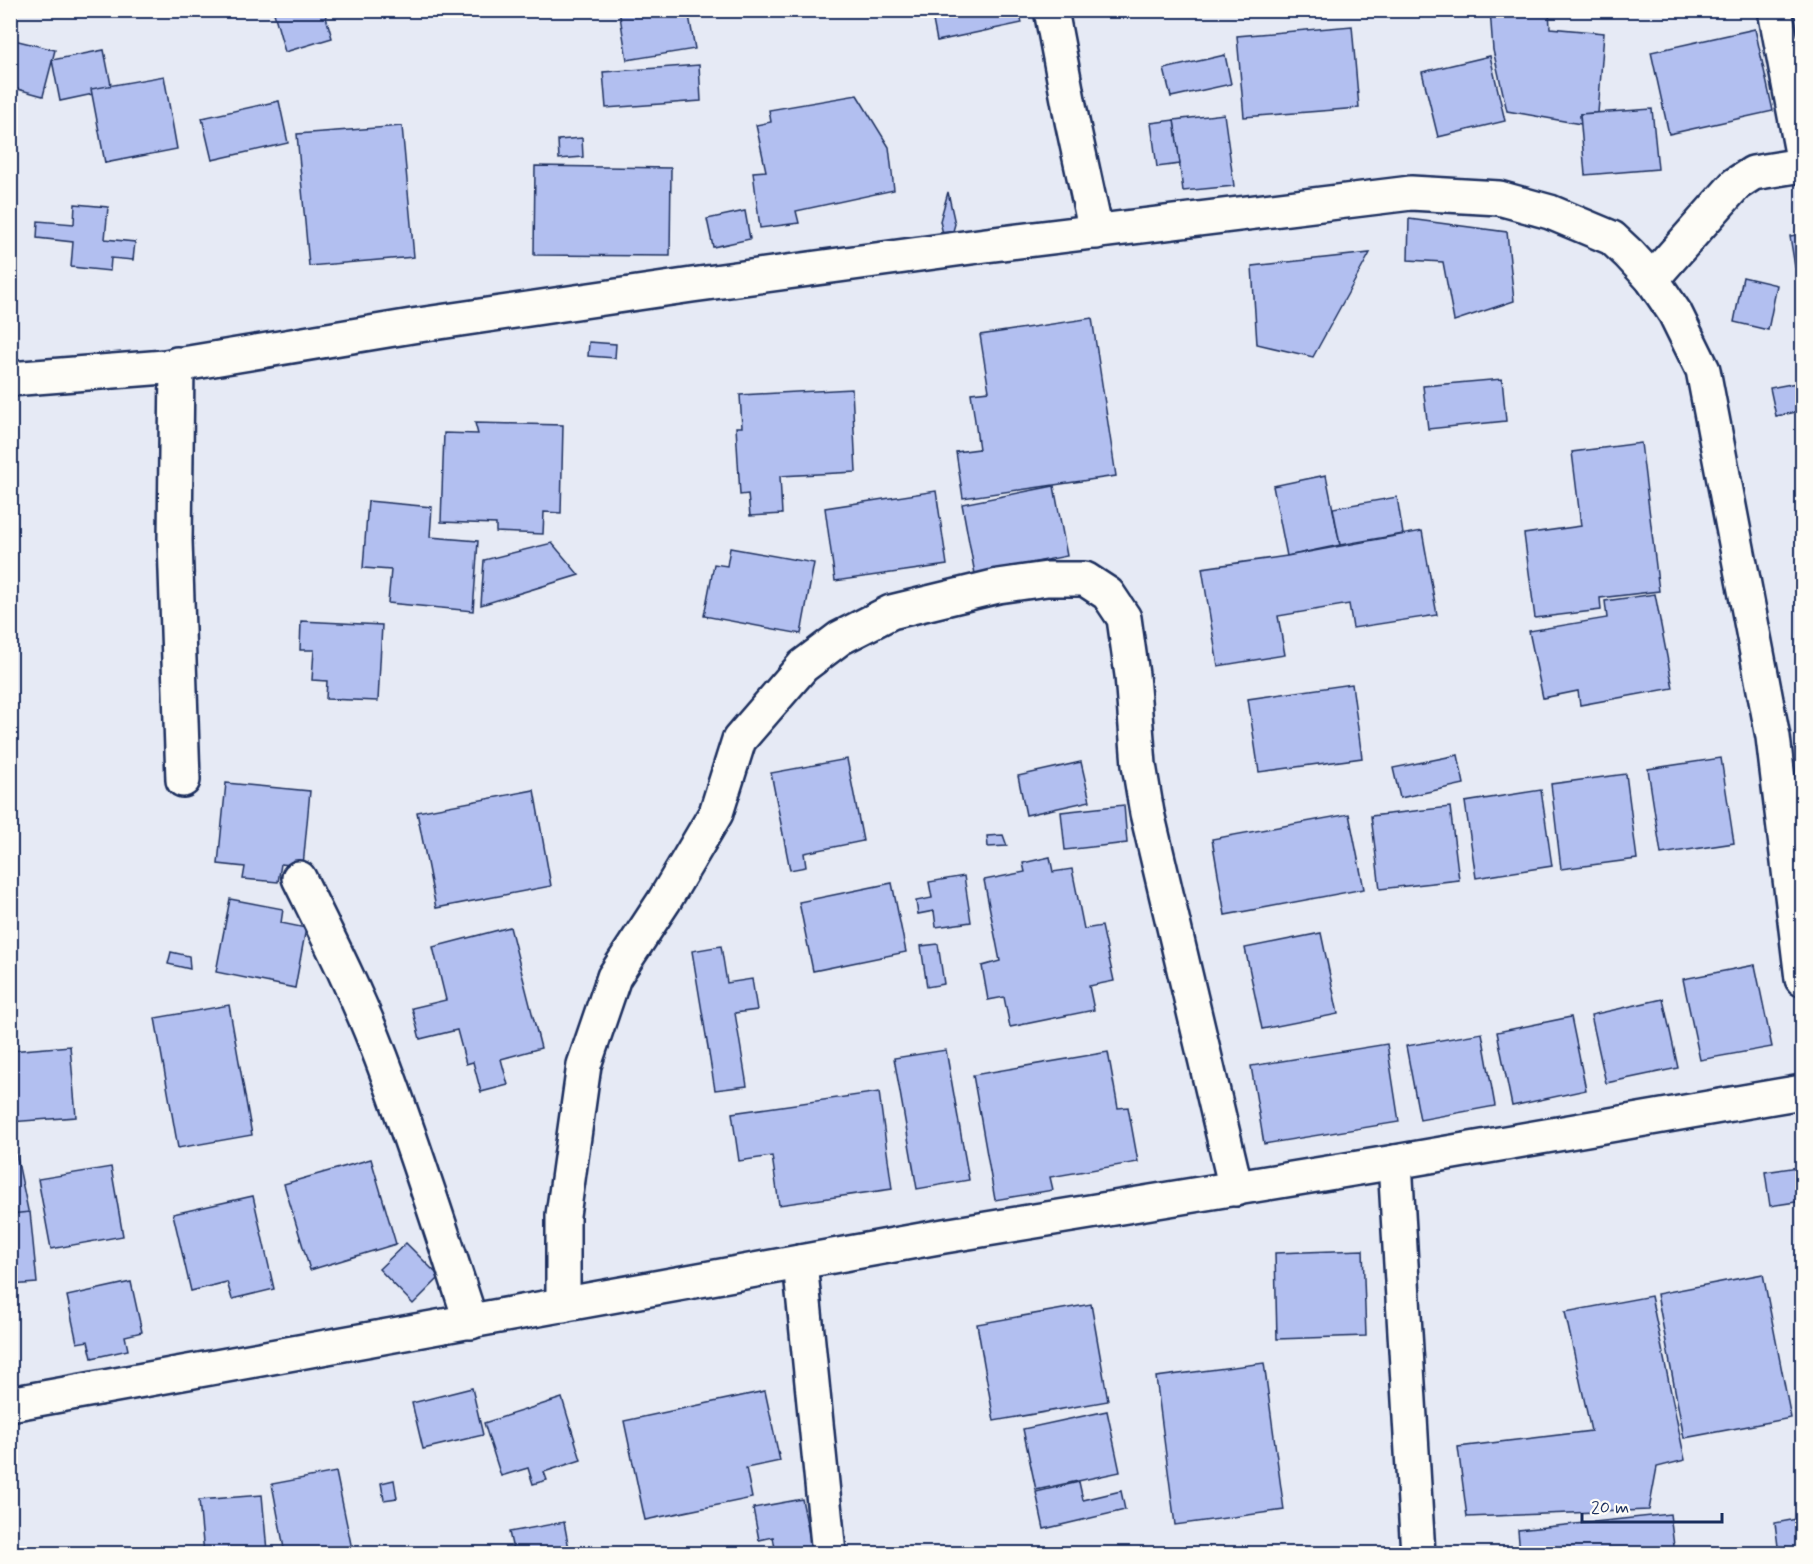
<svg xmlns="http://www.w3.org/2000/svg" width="1813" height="1564" viewBox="0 0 1813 1564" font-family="Mynerve,sans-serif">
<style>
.building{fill:#b2bff0;stroke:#1b2f5e;stroke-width:1.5}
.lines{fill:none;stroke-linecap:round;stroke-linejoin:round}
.minor-casing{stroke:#1b2f5e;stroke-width:38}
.minor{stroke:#fdfcf7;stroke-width:33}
</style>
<rect width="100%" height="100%" fill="#e6eaf5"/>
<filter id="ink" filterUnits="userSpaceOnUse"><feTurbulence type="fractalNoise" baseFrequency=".0167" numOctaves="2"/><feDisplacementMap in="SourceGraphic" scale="12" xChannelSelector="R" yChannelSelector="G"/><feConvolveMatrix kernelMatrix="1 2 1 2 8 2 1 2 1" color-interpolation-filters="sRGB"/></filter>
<g filter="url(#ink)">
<!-- building -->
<g class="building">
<path d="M282 10H324L332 38 285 52 274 13Z"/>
<path d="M619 10H688L695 49 627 60Z"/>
<path d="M931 10H1019L1022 23 937 41Z"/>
<path d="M1490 10H1549L1550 28 1604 33 1598 113 1580 114 1581 124 1507 111 1493 50Z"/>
<path d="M1352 26 1359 108 1244 117 1237 36Z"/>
<path d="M1755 29 1773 111 1669 134 1651 52Z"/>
<path d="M10 39 55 50 43 96 10 87Z"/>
<path d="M104 50 112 90 60 101 52 60Z"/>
<path d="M1225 55 1231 84 1171 97 1164 69Z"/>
<path d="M1490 56 1505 121 1438 137 1422 72Z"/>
<path d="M699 65 701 101 606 108 603 72Z"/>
<path d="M164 76 177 149 105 163 91 89Z"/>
<path d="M857 95 889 147 894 190 796 211 799 223 760 228 753 172 766 171 756 125 771 122 769 110Z"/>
<path d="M279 101 288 143 212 160 202 118Z"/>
<path d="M1652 109 1658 169 1585 175 1580 114Z"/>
<path d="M1224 114 1234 186 1183 191 1174 120Z"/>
<path d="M1174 120 1180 164 1157 167 1151 123Z"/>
<path d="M402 126 414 257 309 266 297 134Z"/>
<path d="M582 138 583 157 559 159 558 140Z"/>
<path d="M535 166 671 168 670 256 534 255Z"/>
<path d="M948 192 955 224 947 252 940 221Z"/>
<path d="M75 204 108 207 105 239 135 242 133 260 111 258 110 271 71 267 73 242 37 238 38 221 74 224Z"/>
<path d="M745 211 750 239 713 247 707 219Z"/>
<path d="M1409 219 1507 232 1514 301 1454 321 1443 262 1408 260Z"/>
<path d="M1802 234V266L1795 267 1790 236Z"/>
<path d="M1370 253 1313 357 1257 344 1252 266Z"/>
<path d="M1743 277 1777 285 1768 330 1734 322Z"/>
<path d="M1092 318 1116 476 963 498 956 452 979 449 971 393 989 391 980 335Z"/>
<path d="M589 342 616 344 615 358 588 356Z"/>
<path d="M1502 379 1506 421 1428 429 1423 386Z"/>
<path d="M1802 382V411L1776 416 1770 388Z"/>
<path d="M852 389 856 472 780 476 782 514 750 516 748 494 740 495 736 427H742L740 395Z"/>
<path d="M475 423 563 425 561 513 544 512 543 534 496 532V524L441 522 444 433 478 434Z"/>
<path d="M1641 443 1659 591 1600 598 1601 610 1535 618 1524 534 1581 526 1572 452Z"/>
<path d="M1326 475 1340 545 1287 556 1273 486Z"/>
<path d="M1054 486 1067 556 975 574 962 504Z"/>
<path d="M936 491 947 565 835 581 825 508Z"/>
<path d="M1397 497 1403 534 1340 545 1333 508Z"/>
<path d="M368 501 432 507 430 537 478 541 473 611 388 603 391 570 363 568Z"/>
<path d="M1422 531 1437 615 1353 628 1349 604 1278 616 1285 655 1218 666 1202 568 1287 556Z"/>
<path d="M552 543 579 575 481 605 484 560Z"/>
<path d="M730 548 814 563 801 634 704 616 714 564 727 566Z"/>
<path d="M1655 594 1673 688 1580 705 1578 691 1543 698 1529 631 1607 618 1605 601Z"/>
<path d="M301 621 382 625 378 701 326 699 327 681 312 680 314 650H300Z"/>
<path d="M1352 684 1362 758 1259 772 1248 699Z"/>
<path d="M1458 755 1464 784 1400 798 1393 768Z"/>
<path d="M1721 758 1734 843 1661 854 1648 769Z"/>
<path d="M847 759 863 841 804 853 806 867 790 870 771 773Z"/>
<path d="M1081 762 1090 801 1026 815 1018 776Z"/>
<path d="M1626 774 1637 859 1561 869 1551 784Z"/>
<path d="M226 783 310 791 303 866 281 864 278 882 243 879 245 867 218 864Z"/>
<path d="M534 790 551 886 436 908 417 812Z"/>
<path d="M1541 790 1552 866 1476 878 1465 802Z"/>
<path d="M1124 805 1127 843 1065 850 1061 812Z"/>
<path d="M1450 807 1459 880 1380 889 1371 816Z"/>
<path d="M1349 814 1364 889 1225 915 1212 839Z"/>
<path d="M1003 835 1007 846 988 847 987 836Z"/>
<path d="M1050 857 1053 872 1072 869 1084 929 1102 926 1114 981 1089 986 1094 1010 1010 1027 1004 997 988 1000 982 966 1000 961 984 880 1025 872 1023 863Z"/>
<path d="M964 876 971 922 936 927 934 911 918 914 916 901 932 898 929 882Z"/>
<path d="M892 883 906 952 813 971 799 902Z"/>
<path d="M230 899 283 909 281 923 306 928 295 988 216 972Z"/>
<path d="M510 927 541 1048 501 1059 508 1085 481 1092 473 1062 466 1064 457 1030 420 1039 412 1008 446 1000 433 947Z"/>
<path d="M1321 933 1338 1014 1262 1029 1245 948Z"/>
<path d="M938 944 944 984 927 987 921 946Z"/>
<path d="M721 946 727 983 752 979 757 1010 735 1013 747 1086 715 1090 692 951Z"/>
<path d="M171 952 189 956 190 969 168 964Z"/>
<path d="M1755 965 1772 1047 1700 1060 1683 979Z"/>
<path d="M1663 999 1678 1068 1606 1083 1591 1015Z"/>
<path d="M229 1005 252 1135 178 1148 155 1018Z"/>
<path d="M1571 1017 1586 1090 1512 1106 1497 1032Z"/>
<path d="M1482 1033 1495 1106 1420 1120 1406 1046Z"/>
<path d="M1387 1044 1399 1122 1264 1144 1251 1066Z"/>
<path d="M70 1046 76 1117 10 1122V1051Z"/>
<path d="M946 1050 969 1180 917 1189 894 1058Z"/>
<path d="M1108 1052 1118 1108 1128 1107 1138 1162 1050 1177 1053 1190 995 1200 973 1075Z"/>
<path d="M879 1092 892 1189 779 1205 772 1156 739 1161 732 1113Z"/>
<path d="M10 1143H14L29 1215 10 1219Z"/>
<path d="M371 1159 396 1244 310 1270 284 1184Z"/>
<path d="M111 1167 123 1236 51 1249 38 1179Z"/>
<path d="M1798 1167 1802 1201 1770 1206 1765 1172Z"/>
<path d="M253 1196 274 1289 232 1299 227 1282 191 1291 173 1214Z"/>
<path d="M30 1212 37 1283 10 1285V1214Z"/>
<path d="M406 1243 440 1277 413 1304 379 1269Z"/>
<path d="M1363 1250 1366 1336 1277 1339 1275 1253Z"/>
<path d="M1763 1274 1791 1418 1684 1438 1657 1294Z"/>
<path d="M131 1282 142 1332 125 1336 128 1350 92 1358 88 1341 77 1343 67 1296Z"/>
<path d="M1651 1296 1685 1460 1657 1467 1649 1510 1467 1517 1458 1447 1591 1431 1565 1312Z"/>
<path d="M1091 1304 1108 1401 994 1421 977 1324Z"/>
<path d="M1264 1363 1284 1510 1175 1525 1156 1377Z"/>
<path d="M472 1388 483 1435 423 1449 412 1403Z"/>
<path d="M765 1391 780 1461 746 1468 752 1498 645 1520 624 1421Z"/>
<path d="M562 1398 581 1460 544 1472 547 1480 533 1484 528 1468 501 1476 484 1423Z"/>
<path d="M1107 1411 1120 1472 1036 1490 1023 1429Z"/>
<path d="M336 1472 353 1554H285L272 1484Z"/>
<path d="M394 1480 397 1498 384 1500 381 1483Z"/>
<path d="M1079 1482 1083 1500 1121 1491 1125 1510 1044 1529 1036 1492Z"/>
<path d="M262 1495 267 1551 245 1554H204L199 1500Z"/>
<path d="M802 1499 813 1554H776L773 1537 759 1540 753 1508Z"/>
<path d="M1670 1514 1675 1554H1520L1518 1530Z"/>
<path d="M1802 1518V1554H1779L1775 1523Z"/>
<path d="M564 1522 570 1554H514L509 1532Z"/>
<path d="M10 1549 52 1554H10Z"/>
</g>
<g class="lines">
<defs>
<g id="minor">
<path d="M1051 10 1072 121 1096 232"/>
<path d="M1775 10 1802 153"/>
<path d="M1652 279 1736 184 1753 173 1802 165"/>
<path d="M177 364 175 541 183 780"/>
<path d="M10 379 165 367 412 326 692 285 986 245 1411 193 1499 198 1550 212 1612 238 1629 254 1652 279 1675 313 1703 370 1773 737 1802 979"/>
<path d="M299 878C328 937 358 996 381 1057 414 1144 442 1233 471 1322"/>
<path d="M1395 1162 1418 1554"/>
<path d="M800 1262 829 1554"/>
<path d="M563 1305V1215L584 1065 614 977 664 901 716 813 739 740 803 666 840 638 891 612 998 586 1047 579H1085L1108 594 1124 618 1132 675 1139 765 1147 813 1236 1189"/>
<path d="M10 1404 944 1236 1395 1162 1802 1092"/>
</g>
</defs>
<!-- minor casing -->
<use href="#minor" class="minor-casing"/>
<!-- minor -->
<use href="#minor" class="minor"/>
</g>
</g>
<!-- margin -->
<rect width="1813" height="1564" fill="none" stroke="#fdfcf7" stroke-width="36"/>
<rect x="18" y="18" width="1777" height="1528" fill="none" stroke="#1b2f5e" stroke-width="2" filter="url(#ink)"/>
<!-- scale -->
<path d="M1582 1513v9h140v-9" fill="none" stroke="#1b2f5e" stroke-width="3"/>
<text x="1591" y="1513" font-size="18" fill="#1b2f5e" stroke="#fdfcf7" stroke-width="4.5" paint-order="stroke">20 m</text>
</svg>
